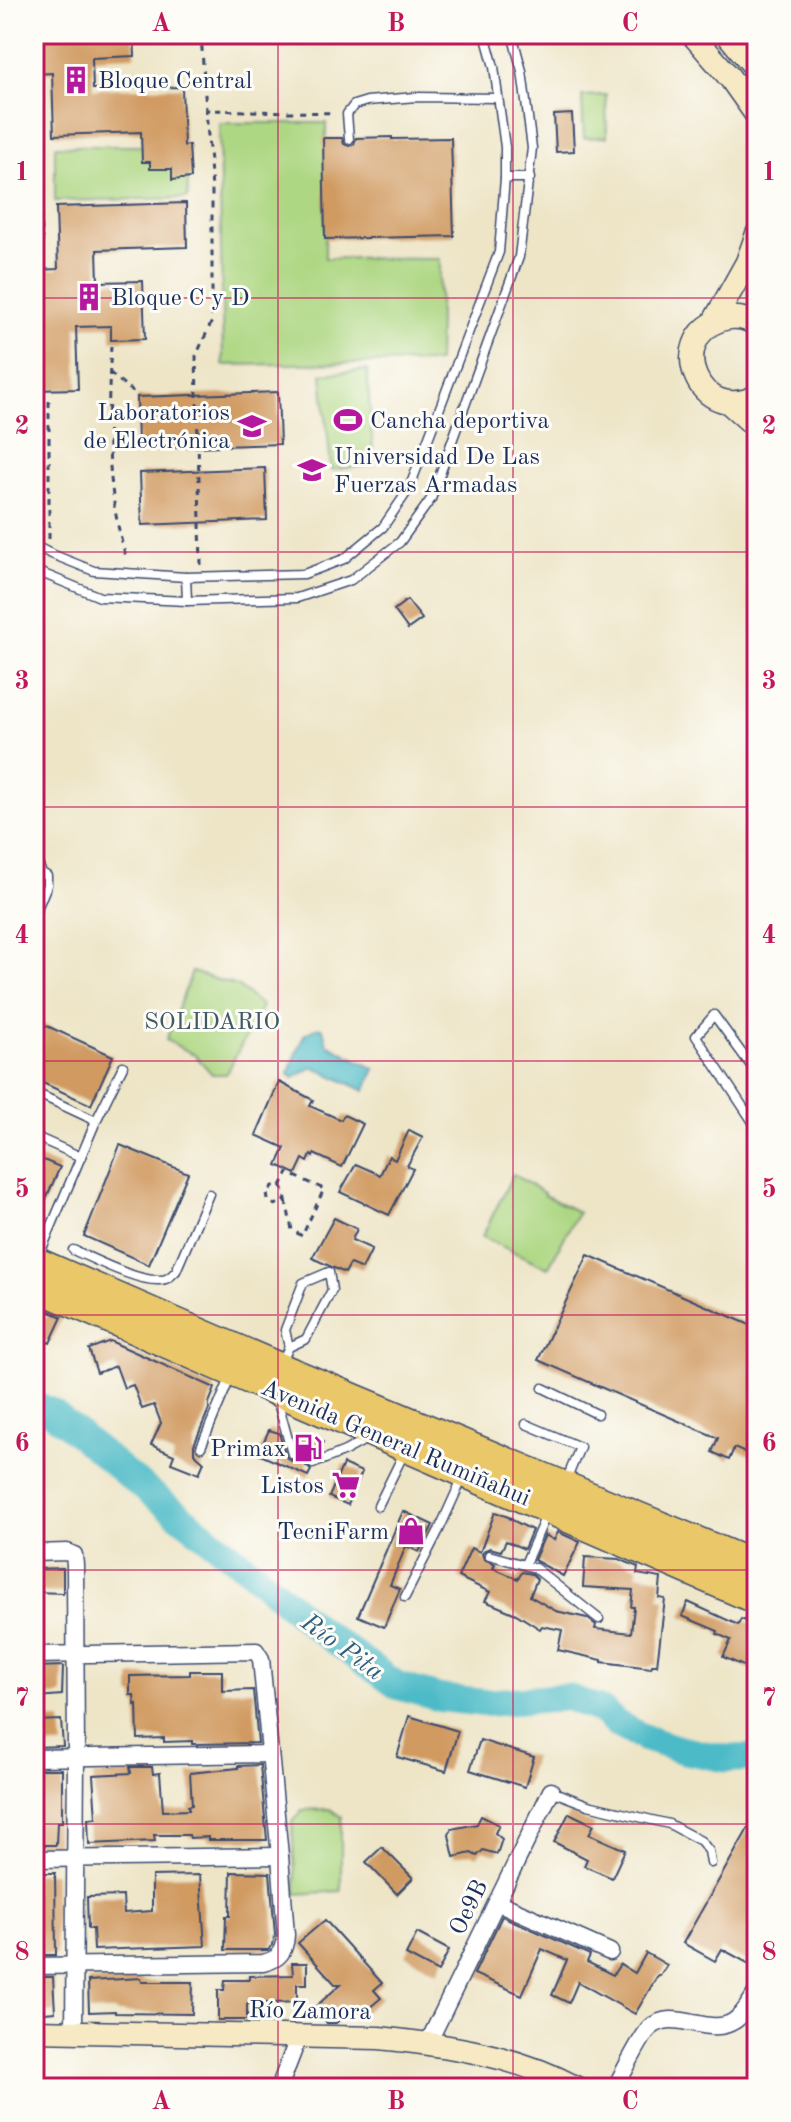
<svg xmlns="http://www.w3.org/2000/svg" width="791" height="2122" viewBox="0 0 791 2122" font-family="'Old Standard TT',serif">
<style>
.green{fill:#aed783;stroke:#648370;stroke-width:2}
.water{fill:#4ebbc7;stroke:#347592;stroke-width:2}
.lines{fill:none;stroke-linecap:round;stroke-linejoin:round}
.river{stroke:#4ebbc7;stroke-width:28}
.building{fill:#d09a61}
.lane-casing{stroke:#3b4a6e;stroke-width:11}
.street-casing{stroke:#3b4a6e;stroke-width:19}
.secondary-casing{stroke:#3b4a6e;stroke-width:25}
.highway-casing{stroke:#3b4a6e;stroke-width:33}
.path{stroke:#3b4a6e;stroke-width:3;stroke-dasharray:6 6;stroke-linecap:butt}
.lane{stroke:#fff;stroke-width:8}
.street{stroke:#fff;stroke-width:16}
.secondary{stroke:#f7e9c3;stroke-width:22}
.highway{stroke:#eac769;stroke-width:30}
.grid{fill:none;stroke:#c2185b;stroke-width:2;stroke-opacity:0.55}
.labels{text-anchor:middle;stroke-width:6;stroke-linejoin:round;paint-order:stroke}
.poi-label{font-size:24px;fill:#1b2f5e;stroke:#fdfcf7;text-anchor:start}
.park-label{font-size:24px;fill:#405967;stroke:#fdfcf7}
.street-label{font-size:24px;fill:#1b2f5e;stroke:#fdfcf7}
.water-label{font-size:26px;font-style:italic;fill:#2d6083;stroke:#fdfcf7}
.neatline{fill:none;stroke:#c2185b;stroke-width:3}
.grid-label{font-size:26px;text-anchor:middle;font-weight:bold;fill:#c2185b}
</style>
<rect width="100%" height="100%" fill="#fdfcf7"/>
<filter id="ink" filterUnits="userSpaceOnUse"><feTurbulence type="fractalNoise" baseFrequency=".0125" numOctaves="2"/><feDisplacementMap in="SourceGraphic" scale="16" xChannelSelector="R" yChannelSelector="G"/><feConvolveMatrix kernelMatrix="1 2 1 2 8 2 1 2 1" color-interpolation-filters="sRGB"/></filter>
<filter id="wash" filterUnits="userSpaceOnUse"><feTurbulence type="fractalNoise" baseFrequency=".006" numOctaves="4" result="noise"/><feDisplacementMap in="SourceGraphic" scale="32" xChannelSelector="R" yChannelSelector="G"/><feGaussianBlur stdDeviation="1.8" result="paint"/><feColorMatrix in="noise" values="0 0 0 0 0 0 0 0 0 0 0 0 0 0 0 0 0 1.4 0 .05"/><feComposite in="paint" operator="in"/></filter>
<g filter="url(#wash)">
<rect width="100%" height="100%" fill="#eee5c7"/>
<!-- green -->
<g class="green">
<path d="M606 95 607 137 584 138 582 96Z"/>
<path d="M219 123H326L325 258 440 259 438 362 223 365Z"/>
<path d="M55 146H187L188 198 55 201Z"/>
<path d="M367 370 374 465 331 470 322 374Z"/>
<path d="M192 972 237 986 262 1006 226 1074H212L195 1055 166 1040Z"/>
<path d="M513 1174 544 1193V1195L578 1212 548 1268 482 1237Z"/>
<path d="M330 1809 341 1817V1891L296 1894 292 1822 302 1810Z"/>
</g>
<!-- water -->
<path class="water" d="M318 1027 323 1029 327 1044 375 1069 365 1091 313 1067 294 1078 288 1074 304 1035Z"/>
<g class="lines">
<!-- river -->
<path class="river" d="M34 1404 53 1413 135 1481 255 1574 314 1626 398 1686 440 1698 484 1703 567 1697 603 1711 617 1724 644 1738 682 1750 728 1759 757 1757"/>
</g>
<g id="blocks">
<!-- building -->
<g class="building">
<path d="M34 34H134L135 56 92 58 93 89 182 87 184 146 189 145 191 178 172 180V169H150V162H142L141 132 54 135 52 73 34 74Z"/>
<path d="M572 114 574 151 556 152 554 115Z"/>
<path d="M392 137V139L451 138 454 236 325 239 323 138H342L344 144 349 146 354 144 356 138Z"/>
<path d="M186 203 187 247 97 250 98 282 143 281 145 339 111 340V326L76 327 78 389 34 390V345H37L34 270 58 269 56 207Z"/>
<path d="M278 392 280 444 138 449 137 397Z"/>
<path d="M265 468 267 520 142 525 140 473Z"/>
<path d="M407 600 422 619 408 629 394 610Z"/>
<path d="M34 1020 113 1056 91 1105 34 1079Z"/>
<path d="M279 1082 313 1100 310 1106 341 1120 344 1115 363 1124 342 1167 314 1154 313 1157 311 1155 308 1162 303 1159 296 1174 277 1165 285 1148 256 1135Z"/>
<path d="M409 1130 423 1137 407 1166 413 1169 389 1215 340 1192 356 1164 380 1175 389 1156 395 1160Z"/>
<path d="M120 1145 188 1173 149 1265 84 1236Z"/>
<path d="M34 1156 60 1167 34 1226Z"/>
<path d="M334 1218 357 1229 352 1240 372 1249 362 1269 350 1264 345 1273 312 1258Z"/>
<path d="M588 1255 757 1328V1458L734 1448 729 1460 712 1452 718 1438 538 1360Z"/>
<path d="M49 1311 62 1317 50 1343 36 1337Z"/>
<path d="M110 1341 215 1388 209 1403V1409L194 1445V1453L204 1462 199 1474 171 1463 174 1455 151 1445 161 1423 154 1405 142 1409 133 1385 124 1388 116 1366 97 1373 89 1349Z"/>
<path d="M269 1430 279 1433 286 1457 291 1461 298 1456 295 1440 298 1441 301 1433 323 1442 317 1455 307 1460 306 1466 311 1470 308 1476 258 1454Z"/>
<path d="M343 1464 362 1472 348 1505 329 1497Z"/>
<path d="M403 1511 433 1525 419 1552 406 1546 390 1585 400 1589 384 1627 358 1616Z"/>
<path d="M495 1512 511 1518 510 1519 532 1530 524 1549 506 1541 501 1551 490 1548 485 1550 482 1554 484 1559 495 1564 493 1568 518 1579 522 1572 532 1574 537 1579 530 1596 556 1611 587 1618 596 1625 595 1629 631 1633 634 1607H631L633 1590 583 1587 585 1557 619 1559 638 1567 637 1574 661 1578 659 1598 665 1599 657 1665H652L651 1668 602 1662V1660L558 1650 562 1630 542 1626 540 1629 516 1614 485 1601 490 1592 458 1577 471 1548 480 1552Z"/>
<path d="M558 1532 580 1542 563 1576 534 1560 545 1535 554 1540Z"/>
<path d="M63 1568V1593L34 1592V1569Z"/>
<path d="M688 1602 738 1625 741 1619 757 1626V1634L752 1645 757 1647V1655L750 1669 723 1657 731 1640 717 1634 718 1631 682 1616Z"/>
<path d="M63 1666 62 1695 37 1697V1689H34V1667Z"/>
<path d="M190 1671H222V1691L253 1690 258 1743 192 1744V1741L164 1742V1738L138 1739 137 1704 135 1705 134 1695H130V1676L190 1675Z"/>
<path d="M409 1716 458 1731 446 1771 397 1757Z"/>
<path d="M61 1720 63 1746 34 1747V1721Z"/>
<path d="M480 1740 534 1757 525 1787 470 1770Z"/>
<path d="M260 1765 267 1840H208V1837L190 1838 189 1835H154L155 1841 89 1844 88 1819 96 1818 93 1775 131 1773 130 1767H152L153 1774 160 1773 163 1811 189 1810 188 1806 192 1805 190 1773 238 1768V1766Z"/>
<path d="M34 1769H62V1822H57L56 1845H34Z"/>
<path d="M569 1813 594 1825 589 1834 625 1850 612 1878 584 1866 587 1859 554 1842Z"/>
<path d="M757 1813V1968L722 1949 715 1961 683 1943Z"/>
<path d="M481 1816 499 1825 495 1833 502 1839 497 1854 483 1850 477 1856 471 1853 454 1857 449 1835 451 1829 477 1824Z"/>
<path d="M382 1847 413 1878 397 1894 366 1862Z"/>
<path d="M231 1872 270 1873 275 1935 273 1945 268 1950H225L226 1916H230Z"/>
<path d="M34 1873H55L56 1955H34Z"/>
<path d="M200 1875 205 1946 94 1950 93 1929H88L87 1897 123 1896 124 1913 152 1911V1876Z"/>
<path d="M502 1916 590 1955 587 1962 613 1975 620 1964 635 1973 646 1953 667 1965 660 1976 658 1975 635 2014 578 1982 569 2003 552 1995 567 1960 542 1949 522 1995 474 1974Z"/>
<path d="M325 1920 382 1983 374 1990 381 1998 362 2014 355 2006 336 2023H327L314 2008 341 1984H335L298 1943Z"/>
<path d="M417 1933 449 1950 438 1972 406 1955Z"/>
<path d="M292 1963H307V1984H297V2002L247 2004V2020H218V1990H224L225 1980H249V1976L293 1975Z"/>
<path d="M34 1977H53L55 2012 34 2014Z"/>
<path d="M141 1978 142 1982H193L192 2014 115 2013V2011L89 2012 88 1981Z"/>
</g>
</g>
</g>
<g filter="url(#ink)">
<use href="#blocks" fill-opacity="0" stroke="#3b4a6e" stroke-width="2"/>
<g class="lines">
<defs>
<g id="lane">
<path d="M349 139 347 114 354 105 367 101 416 97 498 98"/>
<path d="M505 178H530"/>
<path d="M34 545 49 553 94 571 186 577 304 574 344 559 383 527 409 489 499 252 505 178V147L494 67 485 34"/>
<path d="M34 570 100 597 187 601 297 598 351 580 400 542 431 499 519 257 532 148 522 71 512 34"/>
<path d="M186 577 187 601"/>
<path d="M34 855 42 873 47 876V885L34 916"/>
<path d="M757 1074 714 1015 696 1036 757 1128"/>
<path d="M34 1092 96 1121"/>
<path d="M43 1140 81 1157"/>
<path d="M73 1250C94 1259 138 1282 160 1280 168 1280 171 1276 176 1271L209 1194"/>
<path d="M38 1258 96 1121 123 1066"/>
<path d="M34 1320 50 1298"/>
<path d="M281 1363 289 1347 285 1330 303 1283 329 1272 332 1290 306 1339 289 1347"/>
<path d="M543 1388 597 1414"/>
<path d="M277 1399 292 1454"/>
<path d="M526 1424 580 1447 566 1481"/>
<path d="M201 1447 231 1376"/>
<path d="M313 1464 345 1451 367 1439"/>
<path d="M378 1506 404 1453"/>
<path d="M489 1555 535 1568 599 1619"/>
<path d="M525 1564 547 1513"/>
<path d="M405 1597 439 1530 463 1477"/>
<path d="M551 1791 588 1805 669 1824 701 1841 709 1851 711 1863"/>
</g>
<g id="street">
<path d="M34 1553 67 1552 74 1555 75 1565 76 1758 74 2031"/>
<path d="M34 1655 256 1651 261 1659 280 1856 286 1935C285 1951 280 1959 263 1963L34 1966"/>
<path d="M34 1758 270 1754"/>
<path d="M34 1859 280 1856"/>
<path d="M497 1902 610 1952"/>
<path d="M428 2043 551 1791"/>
<path d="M279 2088 299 2036"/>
<path d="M615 2088C622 2076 641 2036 650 2028 674 2006 709 2038 734 2021 744 2015 750 2002 757 1992"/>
</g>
<g id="secondary">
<path d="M692 34 730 78 757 116"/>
<path d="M727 34 757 70"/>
<path d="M713 323 747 262 757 234"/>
<path d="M757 325C746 318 733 316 721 320 665 339 698 426 757 396"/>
<path d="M729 403 757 428"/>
<path d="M34 2031 379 2038C447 2045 516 2055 577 2088"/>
</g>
<g id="highway">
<path d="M34 1262 279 1368 757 1567"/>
<path d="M34 1285 757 1599"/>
</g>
</defs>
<!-- lane casing -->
<use href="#lane" class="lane-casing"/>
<!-- street casing -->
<use href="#street" class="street-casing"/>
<!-- secondary casing -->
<use href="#secondary" class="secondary-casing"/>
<!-- highway casing -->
<use href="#highway" class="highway-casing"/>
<!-- path -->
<g class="path">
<path d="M201 34 206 110"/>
<path d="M34 99H36V82"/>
<path d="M34 250 43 256 36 99"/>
<path d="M111 346C107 417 105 491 127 560"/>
<path d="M110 373 138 396"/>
<path d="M49 539V399"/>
<path d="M201 565 196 356 212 321V189L206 110 335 113"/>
<path d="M281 1186 285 1192 286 1200 275 1205 268 1200 267 1193 273 1186H281L288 1172"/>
<path d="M286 1200 292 1230 302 1236 324 1189 288 1173"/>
</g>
<!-- lane -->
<use href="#lane" class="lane"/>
<!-- street -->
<use href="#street" class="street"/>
<!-- secondary -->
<use href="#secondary" class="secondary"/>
<!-- highway -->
<use href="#highway" class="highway"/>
</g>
</g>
<!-- grid -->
<path class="grid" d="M278 34V2088M513 34V2088M34 298H757M34 552H757M34 807H757M34 1061H757M34 1315H757M34 1570H757M34 1824H757"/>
<!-- icons -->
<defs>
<symbol id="building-bare" viewBox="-9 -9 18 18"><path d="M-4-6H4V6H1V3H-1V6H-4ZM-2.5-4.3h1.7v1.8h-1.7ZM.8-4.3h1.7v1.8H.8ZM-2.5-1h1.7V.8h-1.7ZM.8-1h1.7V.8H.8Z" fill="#b5179e" stroke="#fdfcf7" stroke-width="2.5" paint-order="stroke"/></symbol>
<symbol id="stadium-bare" viewBox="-9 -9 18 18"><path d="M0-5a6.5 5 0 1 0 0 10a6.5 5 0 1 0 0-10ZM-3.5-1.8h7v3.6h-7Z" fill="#b5179e" stroke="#fdfcf7" stroke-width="2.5" paint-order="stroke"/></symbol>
<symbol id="school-bare" viewBox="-9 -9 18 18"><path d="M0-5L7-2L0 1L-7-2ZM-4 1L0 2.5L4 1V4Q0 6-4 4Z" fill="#b5179e" stroke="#fdfcf7" stroke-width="2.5" paint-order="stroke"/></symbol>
<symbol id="university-bare" viewBox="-9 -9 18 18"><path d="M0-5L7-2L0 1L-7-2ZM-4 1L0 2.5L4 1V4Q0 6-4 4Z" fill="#b5179e" stroke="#fdfcf7" stroke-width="2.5" paint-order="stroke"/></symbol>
<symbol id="fuel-bare" viewBox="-9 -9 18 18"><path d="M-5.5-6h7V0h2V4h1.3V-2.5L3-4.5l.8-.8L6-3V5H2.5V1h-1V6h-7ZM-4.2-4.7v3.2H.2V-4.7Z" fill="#b5179e" stroke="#fdfcf7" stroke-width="2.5" paint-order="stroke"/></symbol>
<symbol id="supermarket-bare" viewBox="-9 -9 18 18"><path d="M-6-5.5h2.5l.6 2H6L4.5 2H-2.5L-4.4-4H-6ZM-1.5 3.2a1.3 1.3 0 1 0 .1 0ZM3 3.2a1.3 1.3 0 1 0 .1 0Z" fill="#b5179e" stroke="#fdfcf7" stroke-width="2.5" paint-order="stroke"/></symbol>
<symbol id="shop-bare" viewBox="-9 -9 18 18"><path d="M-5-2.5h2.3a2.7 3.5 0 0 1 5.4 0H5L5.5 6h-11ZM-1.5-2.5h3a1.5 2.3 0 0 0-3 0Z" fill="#b5179e" stroke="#fdfcf7" stroke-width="2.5" paint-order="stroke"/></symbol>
</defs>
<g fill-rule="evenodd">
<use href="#building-bare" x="56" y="60" width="40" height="40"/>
<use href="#building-bare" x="69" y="277" width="40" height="40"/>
<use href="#stadium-bare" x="328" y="400" width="40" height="40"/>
<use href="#school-bare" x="232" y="406" width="40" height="40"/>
<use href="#university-bare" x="292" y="450" width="40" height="40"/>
<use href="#fuel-bare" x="288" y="1428" width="40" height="40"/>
<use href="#supermarket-bare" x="326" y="1465" width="40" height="40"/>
<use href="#shop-bare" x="391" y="1511" width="40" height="40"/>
</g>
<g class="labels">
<!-- poi labels -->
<g class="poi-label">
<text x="98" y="88">Bloque Central</text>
<text x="111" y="305">Bloque C y D</text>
<text x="230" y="420" text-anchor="end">Laboratorios<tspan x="230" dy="28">de Electrónica</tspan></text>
<text x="370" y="428">Cancha deportiva</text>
<text x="334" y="464">Universidad De Las<tspan x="334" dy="28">Fuerzas Armadas</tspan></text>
<text x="286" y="1456" text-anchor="end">Primax</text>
<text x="324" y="1493" text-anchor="end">Listos</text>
<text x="389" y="1539" text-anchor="end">TecniFarm</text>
</g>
<!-- park labels -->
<g class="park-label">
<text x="212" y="1029">SOLIDARIO</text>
</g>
<!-- street labels -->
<g class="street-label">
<text transform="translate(396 1442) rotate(23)" y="8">Avenida General Rumiñahui</text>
<text transform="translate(468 1907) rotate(-64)" y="8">Oe9B</text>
<text transform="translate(310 2010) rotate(1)" y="8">Río Zamora</text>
</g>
<!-- water labels -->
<g class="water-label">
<text transform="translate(343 1646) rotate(36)" y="9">Río Pita</text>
</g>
</g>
<!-- margin -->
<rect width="791" height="2122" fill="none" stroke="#fdfcf7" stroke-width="88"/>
<rect x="44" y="44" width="703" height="2034" class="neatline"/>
<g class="grid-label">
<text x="161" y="31">A</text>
<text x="396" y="31">B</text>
<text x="630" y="31">C</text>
<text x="22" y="180">1</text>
<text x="769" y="180">1</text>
<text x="22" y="434">2</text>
<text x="769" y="434">2</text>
<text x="22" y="689">3</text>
<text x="769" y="689">3</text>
<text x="22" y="943">4</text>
<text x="769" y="943">4</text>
<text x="22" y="1197">5</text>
<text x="769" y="1197">5</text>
<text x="22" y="1451">6</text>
<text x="769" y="1451">6</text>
<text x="22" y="1706">7</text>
<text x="769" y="1706">7</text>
<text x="22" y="1960">8</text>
<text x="769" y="1960">8</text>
<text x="161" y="2109">A</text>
<text x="396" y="2109">B</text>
<text x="630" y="2109">C</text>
</g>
</svg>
